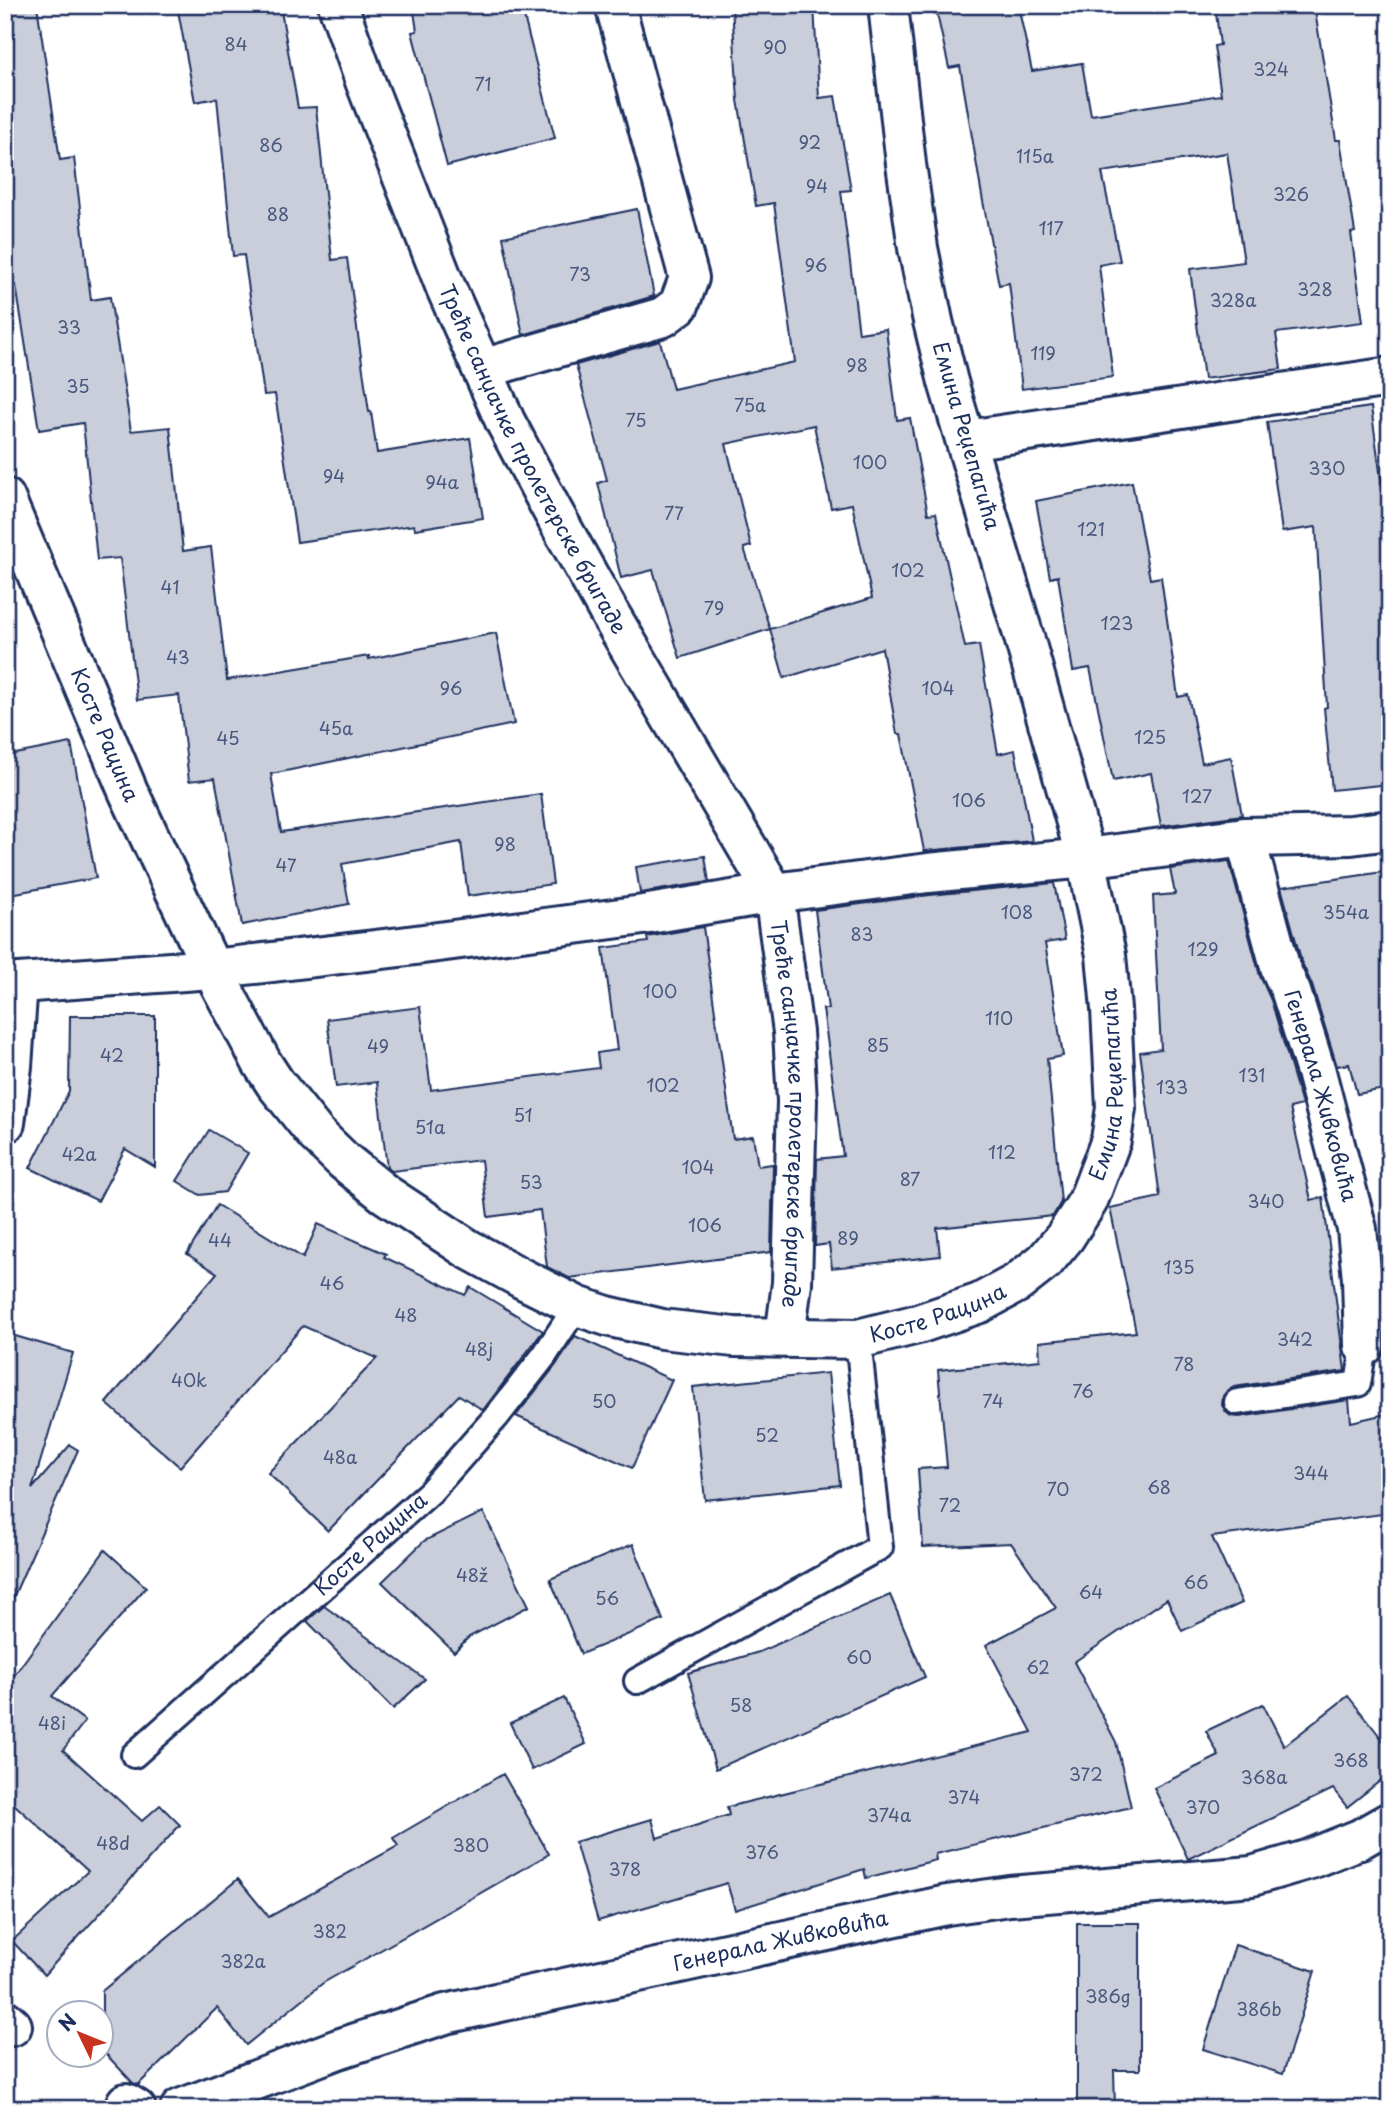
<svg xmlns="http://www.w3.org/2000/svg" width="1395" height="2114" viewBox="0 0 1395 2114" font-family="'Playpen Sans',sans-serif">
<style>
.building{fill:#caceda;stroke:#1b2f5e;stroke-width:2;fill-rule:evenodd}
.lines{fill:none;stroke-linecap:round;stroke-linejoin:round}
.service-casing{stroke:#1b2f5e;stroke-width:30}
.minor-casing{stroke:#1b2f5e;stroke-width:44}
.service{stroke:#fff;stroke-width:24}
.minor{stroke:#fff;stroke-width:38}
.labels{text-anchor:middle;stroke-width:5;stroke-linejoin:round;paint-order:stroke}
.number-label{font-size:18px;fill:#47577d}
.street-label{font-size:21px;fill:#1b2f5e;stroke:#fff}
</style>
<rect width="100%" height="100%" fill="#fff"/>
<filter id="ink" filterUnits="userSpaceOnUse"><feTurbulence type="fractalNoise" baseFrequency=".0143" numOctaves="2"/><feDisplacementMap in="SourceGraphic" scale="14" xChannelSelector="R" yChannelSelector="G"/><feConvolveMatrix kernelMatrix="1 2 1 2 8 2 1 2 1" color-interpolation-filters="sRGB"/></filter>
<g filter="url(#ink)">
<!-- building -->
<g class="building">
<path d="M5 5H37L60 160 74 158 91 300 110 297 131 431 170 427 183 551 211 547 227 680 369 656V659L496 633 514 724 271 774 281 832 541 794 553 884 468 896 461 842 342 864 349 904 242 925 215 778 189 781 179 695 137 700 120 558 97 560 83 423 39 430 16 285 5 286Z"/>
<path d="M177 5H280L298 108 316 107 332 260 347 258 369 412H371L377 453 470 438 483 518 415 529 414 525 297 542 275 394 264 395 244 255 233 256 217 98 195 102Z"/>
<path d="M413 5H521L555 138 447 166 412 32 417 31Z"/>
<path d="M753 5H814L819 98 835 96 851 190 841 191 859 333 886 329 897 420 910 418 928 514 936 513 965 647 979 645 998 754 1015 750 1032 841 924 851 901 734H897L882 648 784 678 770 629 680 658 653 570 621 578 598 483 607 480 576 365 660 341 673 389 795 362 774 203 756 206 738 100 732 7ZM814 425 831 508 852 504 872 598 770 629 744 548 751 546 726 444Z"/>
<path d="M935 5H1018L1032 71 1082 63 1091 115 1221 95 1214 46 1220 45 1215 5H1314L1336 140H1340L1355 232 1351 233 1363 322 1276 333 1281 369 1204 379 1190 269 1244 262 1227 153 1102 172 1120 261 1099 265 1113 377 1022 389 1009 283 999 285 982 196 960 66 949 68Z"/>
<path d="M637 209 654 296 523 335 503 237Z"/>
<path d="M1371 407 1390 543V784L1332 790 1324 708 1327 707 1316 527 1282 532 1267 422Z"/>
<path d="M1132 482 1150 579 1161 577 1178 697 1188 695 1202 763 1231 757 1242 815 1161 826 1151 773 1113 781 1090 668 1073 671 1058 576 1050 578 1036 501Z"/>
<path d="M71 743 96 878 5 895V756Z"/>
<path d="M705 856 709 882 640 893 636 867Z"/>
<path d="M1229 861 1260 976 1271 1000 1302 1105 1290 1108 1311 1200 1323 1197 1345 1371 1234 1387 1227 1391 1223 1396 1222 1405 1226 1412 1231 1416 1239 1417 1349 1400 1351 1422 1390 1413V1513L1212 1537 1242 1603 1182 1631 1167 1599 1074 1662 1116 1742 1131 1807 935 1854 936 1860 866 1878 864 1869 735 1910 727 1883 598 1921 575 1842 652 1819 657 1838 729 1815 727 1807 1032 1732 986 1645 1056 1608 1011 1543 923 1547 918 1469 947 1467 938 1370 1040 1360 1039 1342 1136 1332 1110 1208 1160 1197 1140 1052 1161 1049 1153 896 1175 894 1170 869Z"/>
<path d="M1390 871V1088L1357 1094 1349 1064 1337 1066 1312 985 1302 963 1281 887Z"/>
<path d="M1054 883 1065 940 1045 943 1063 1056 1047 1059 1061 1202 1053 1216 937 1228 940 1256 832 1268 829 1244 815 1246 817 1159 843 1156 823 1009H828L815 910 930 895Z"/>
<path d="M703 927 733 1139 753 1136 758 1166 773 1164 771 1252 569 1278 547 1267 540 1210 488 1217 481 1160 392 1171 387 1168 377 1082 336 1087 327 1019 420 1007 431 1090 599 1068 597 1053 617 1050 603 948 648 942 647 937Z"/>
<path d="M70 1016H155V1167L125 1149 98 1201 30 1168 69 1091Z"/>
<path d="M209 1130 248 1153 225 1192 200 1195 177 1181Z"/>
<path d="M217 1205 303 1258 318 1224 386 1254 384 1257 465 1295 470 1287 543 1331 483 1410 459 1395 328 1531 268 1473 377 1358 303 1326 180 1467 106 1403 217 1273 187 1254Z"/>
<path d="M5 1333 73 1353 32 1489 70 1445 78 1450 5 1616Z"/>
<path d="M575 1336 672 1380 632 1468 516 1416 556 1365Z"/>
<path d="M828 1373 840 1485 705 1500 693 1387Z"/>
<path d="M483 1512 529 1606 469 1637 454 1652 382 1582 424 1541Z"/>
<path d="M633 1544 663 1620 581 1654 550 1579Z"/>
<path d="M105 1550 146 1587 52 1696 85 1721 63 1750 142 1821 160 1805 180 1825 44 1975 12 1941 88 1871 5 1796V1688Z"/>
<path d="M890 1595 925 1677 716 1769 688 1673 759 1652Z"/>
<path d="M324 1606 425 1679 393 1709 307 1621Z"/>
<path d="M1348 1696 1390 1749V1773L1347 1807 1333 1789 1188 1859 1154 1788 1219 1756 1206 1731 1263 1704 1284 1746Z"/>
<path d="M564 1698 586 1744 532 1770 510 1723Z"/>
<path d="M503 1774 549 1854 323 1983 246 2045 217 2008 138 2085 133 2083 102 2050V1991L238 1879 269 1917 398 1846 393 1838Z"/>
<path d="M1077 1923H1140V2070H1114L1115 2109H1077Z"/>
<path d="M1235 1945 1315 1971 1283 2074 1203 2049Z"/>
</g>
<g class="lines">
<defs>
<g id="service">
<path d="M1237 1402 1358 1384 1364 1346"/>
<path d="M637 1681 880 1547 858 1339"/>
<path id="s1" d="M134 1755 430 1492 497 1416 544 1356 577 1306"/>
</g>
<g id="minor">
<path id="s2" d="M338 5 365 81 446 288 505 421 552 510 611 616 774 893 793 1032 797 1101 792 1283 785 1337"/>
<path d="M482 369 663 317 679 305 689 278 615 5"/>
<path d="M967 440 1390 377"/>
<path id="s3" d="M5 498 128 791 212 969 262 1063 275 1083 316 1134 344 1161 385 1194 468 1249 523 1279 577 1306 607 1316 662 1329 734 1337 858 1339 918 1324 980 1303 1017 1283 1045 1261 1065 1237 1088 1201 1111 1140 1116 1108 1111 1009 1106 955 1086 858 1024 637 948 382 933 321 918 248 906 164 888 5"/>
<path id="s4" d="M1245 837 1281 970 1291 992 1316 1072 1357 1229 1362 1279 1364 1346"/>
<path d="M5 984 212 969 400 947 643 915 774 893 928 873 1086 858 1245 837 1351 835 1390 830"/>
<path d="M5 1123 12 1066 18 983"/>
<path d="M5 2020 12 2026"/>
<path d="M126 2103 136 2109"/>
<path id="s5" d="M180 2109 338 2049 445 2014 947 1905 1010 1896 1252 1876 1310 1859 1360 1839 1390 1822"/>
</g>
</defs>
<!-- service casing -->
<use href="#service" class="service-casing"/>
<!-- minor casing -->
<use href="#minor" class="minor-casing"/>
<!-- service -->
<use href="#service" class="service"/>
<!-- minor -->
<use href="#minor" class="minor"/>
</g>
</g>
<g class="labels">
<!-- number labels -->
<g class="number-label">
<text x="236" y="51">84</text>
<text x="775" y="54">90</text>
<text x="1271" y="76">324</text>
<text x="483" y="91">71</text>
<text x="810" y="149">92</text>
<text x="271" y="152">86</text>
<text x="1035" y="163">115a</text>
<text x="817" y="193">94</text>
<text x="1291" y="201">326</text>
<text x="278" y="221">88</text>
<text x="1051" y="235">117</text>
<text x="816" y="272">96</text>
<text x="580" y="281">73</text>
<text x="1315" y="296">328</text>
<text x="1233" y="307">328a</text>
<text x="69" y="334">33</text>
<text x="1043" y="360">119</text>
<text x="857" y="372">98</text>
<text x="78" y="393">35</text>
<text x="750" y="412">75a</text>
<text x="636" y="427">75</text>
<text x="870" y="469">100</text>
<text x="1327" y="475">330</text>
<text x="334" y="483">94</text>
<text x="442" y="489">94a</text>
<text x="674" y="520">77</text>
<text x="1091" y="536">121</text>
<text x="908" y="577">102</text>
<text x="170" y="594">41</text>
<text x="714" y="615">79</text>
<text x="1117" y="630">123</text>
<text x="178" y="664">43</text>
<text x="451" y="695">96</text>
<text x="938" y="695">104</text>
<text x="336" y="735">45a</text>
<text x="1150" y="744">125</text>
<text x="228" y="745">45</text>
<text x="1197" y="803">127</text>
<text x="969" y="807">106</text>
<text x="505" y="851">98</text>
<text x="286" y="872">47</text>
<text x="1017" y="919">108</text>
<text x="1346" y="919">354a</text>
<text x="862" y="941">83</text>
<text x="1203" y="956">129</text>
<text x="660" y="998">100</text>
<text x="999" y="1025">110</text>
<text x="878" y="1052">85</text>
<text x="378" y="1053">49</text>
<text x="112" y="1062">42</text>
<text x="1252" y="1082">131</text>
<text x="663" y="1092">102</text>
<text x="1172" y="1094">133</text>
<text x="523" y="1122">51</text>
<text x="430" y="1134">51a</text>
<text x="1002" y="1159">112</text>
<text x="79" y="1161">42a</text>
<text x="698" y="1174">104</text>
<text x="910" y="1186">87</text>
<text x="531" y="1189">53</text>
<text x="1266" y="1208">340</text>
<text x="705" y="1232">106</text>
<text x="848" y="1245">89</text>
<text x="220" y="1247">44</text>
<text x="1179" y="1274">135</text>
<text x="332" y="1290">46</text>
<text x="406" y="1322">48</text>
<text x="1295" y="1346">342</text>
<text x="479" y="1356">48j</text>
<text x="1184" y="1371">78</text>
<text x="189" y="1387">40k</text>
<text x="1083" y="1398">76</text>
<text x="604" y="1408">50</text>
<text x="993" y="1408">74</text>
<text x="767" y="1442">52</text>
<text x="340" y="1464">48a</text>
<text x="1311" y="1480">344</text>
<text x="1159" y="1494">68</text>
<text x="1058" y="1496">70</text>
<text x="950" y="1512">72</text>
<text x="472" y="1582">48ž</text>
<text x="1196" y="1589">66</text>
<text x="1091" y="1599">64</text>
<text x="607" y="1605">56</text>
<text x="859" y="1664">60</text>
<text x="1038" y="1674">62</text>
<text x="741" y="1712">58</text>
<text x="52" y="1730">48i</text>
<text x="1351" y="1767">368</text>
<text x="1086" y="1781">372</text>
<text x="1264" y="1784">368a</text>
<text x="964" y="1804">374</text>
<text x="1203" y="1814">370</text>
<text x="889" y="1822">374a</text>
<text x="113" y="1850">48d</text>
<text x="471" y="1852">380</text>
<text x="762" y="1859">376</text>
<text x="625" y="1876">378</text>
<text x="330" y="1938">382</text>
<text x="243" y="1968">382a</text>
<text x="1108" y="2003">386g</text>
<text x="1259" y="2016">386b</text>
</g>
<!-- street labels -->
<g class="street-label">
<text transform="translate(966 436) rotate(74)" y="7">Емина Реџепагића</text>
<text dy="7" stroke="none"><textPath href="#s2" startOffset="495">Треће санџачке пролетерске бригаде</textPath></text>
<text dy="7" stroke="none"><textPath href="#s3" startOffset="257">Косте Рацина</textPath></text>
<text dy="7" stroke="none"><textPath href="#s3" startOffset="1708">Емина Реџепагића</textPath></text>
<text dy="7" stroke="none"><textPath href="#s4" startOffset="270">Генерала Живковића</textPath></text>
<text dy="7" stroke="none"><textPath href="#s2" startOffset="1214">Треће санџачке пролетерске бригаде</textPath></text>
<text dy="7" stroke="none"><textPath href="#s3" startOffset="1393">Косте Рацина</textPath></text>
<text dy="7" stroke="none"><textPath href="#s1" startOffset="317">Косте Рацина</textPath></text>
<text dy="7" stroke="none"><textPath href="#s5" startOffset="625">Генерала Живковића</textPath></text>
</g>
</g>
<!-- margin -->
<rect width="1395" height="2114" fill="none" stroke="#fff" stroke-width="28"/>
<rect x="14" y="14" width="1367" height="2086" fill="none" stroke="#1b2f5e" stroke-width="2.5" filter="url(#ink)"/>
<!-- north arrow -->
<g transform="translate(80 2034) rotate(313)"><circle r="33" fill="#ffffff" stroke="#a4acbf" stroke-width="2"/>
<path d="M0-5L12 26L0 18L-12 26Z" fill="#c8321e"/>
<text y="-10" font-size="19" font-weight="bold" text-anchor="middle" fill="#1b2f5e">N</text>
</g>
</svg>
